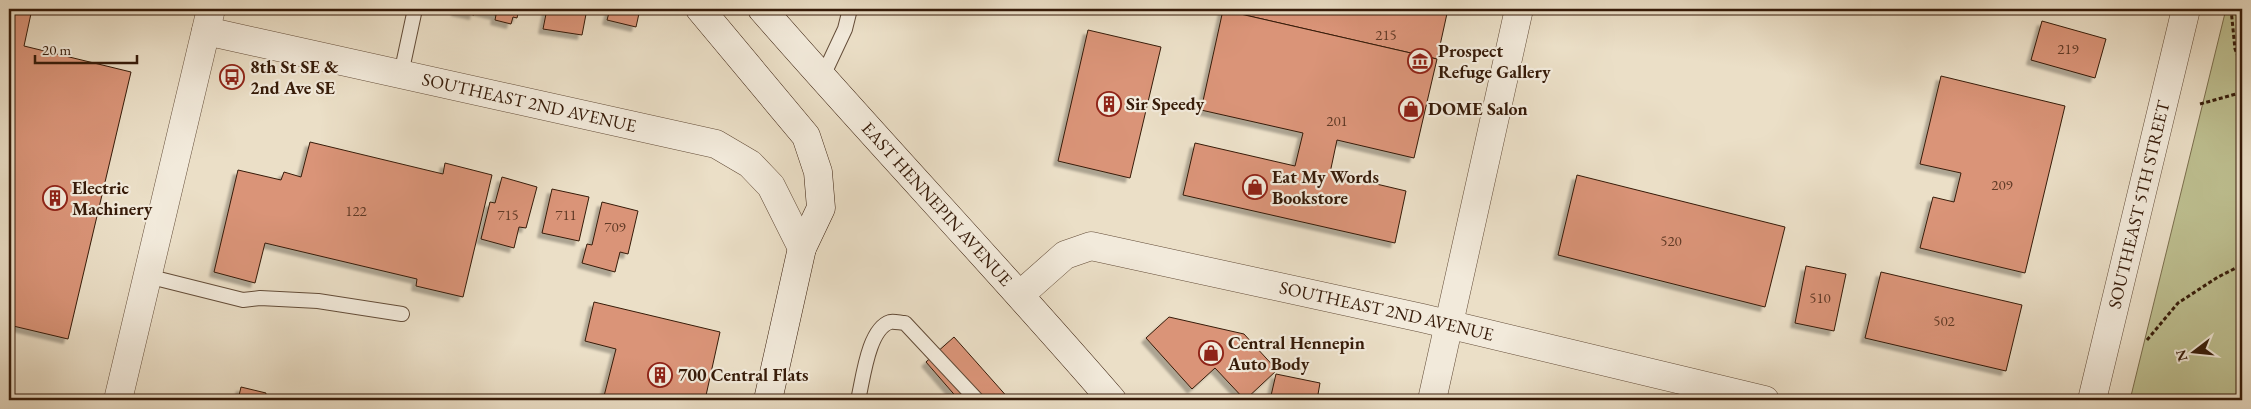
<svg xmlns="http://www.w3.org/2000/svg" width="2251" height="409" viewBox="0 0 2251 409" font-family="'EB Garamond',serif">
<style>
.green{fill:#bec091;stroke:#7a6e4d}
.building{fill:#da9478;stroke:#361b09;filter:url(#shadow)}
.lines{fill:none;stroke-linecap:round;stroke-linejoin:round}
.service-casing{stroke:#634c38;stroke-width:16}
.minor-casing{stroke:#634c38;stroke-width:29}
.tertiary-casing{stroke:#634c38;stroke-width:29}
.secondary-casing{stroke:#361b09;stroke-width:29}
.path{stroke:#361b09;stroke-width:3;stroke-dasharray:4 2.5;stroke-linecap:butt}
.service{stroke:#f2eadb;stroke-width:14}
.minor{stroke:#f2eadb;stroke-width:28}
.tertiary{stroke:#f2eadb;stroke-width:28}
.secondary{stroke:#f2eadb;stroke-width:28}
.labels{text-anchor:middle;stroke-width:4.5;stroke-linejoin:round;paint-order:stroke}
.number-label{font-size:15px;fill:#5f3925}
.poi-label{font-size:18px;font-weight:bold;fill:#361b09;stroke:#f2eadb;text-anchor:start}
.street-label{font-size:18px;fill:#361b09;stroke:#f2eadb}
</style>
<defs>
<filter id="shadow"><feDropShadow dx="-4.5" dy="4.5" stdDeviation="1" flood-color="#0004"/></filter>
</defs>
<rect width="100%" height="100%" fill="#ebdfc7"/>
<filter id="stains"><feTurbulence type="fractalNoise" baseFrequency=".004" numOctaves="4"/><feColorMatrix values="0 0 0 0 .2 0 0 0 0 .09 0 0 0 0 .02 0 0 0 .5 -.17"/></filter>
<radialGradient id="worn" r=".72"><stop offset=".6" stop-color="#630" stop-opacity="0"/><stop offset="1" stop-color="#630" stop-opacity=".3"/></radialGradient>
<!-- green -->
<path class="green" d="M2226 9H2242V400H2130Z"/>
<!-- building -->
<g class="building">
<path d="M9 9H32L24 46 131 72 68 339 9 325Z"/>
<path d="M456 9H519L517 18 513 17 511 24 495 20 496 15 475 10 474 15 456 11Z"/>
<path d="M547 9H587L582 35 543 29Z"/>
<path d="M610 9H640L636 27 607 20Z"/>
<path d="M1223 9H1448L1437 59 1223 10Z"/>
<path d="M1223 10 1437 59 1414 158 1337 140 1330 173 1406 191 1395 243 1183 195 1195 143 1295 166 1303 133 1201 110Z"/>
<path d="M2042 21 2106 39 2095 78 2031 60Z"/>
<path d="M1088 30 1161 47 1130 178 1058 161Z"/>
<path d="M1941 76 2065 106 2025 273 1920 248 1933 197 1954 202 1961 173 1920 164Z"/>
<path d="M310 142 443 174 445 163 492 175 463 297 416 286 417 279 265 243 255 283 214 272 238 170 281 180 284 172 301 177Z"/>
<path d="M1577 175 1785 227 1765 307 1558 255Z"/>
<path d="M502 177 537 187 526 228 519 227 514 248 481 239 490 202 495 203Z"/>
<path d="M552 189 589 197 579 241 542 233Z"/>
<path d="M602 202 638 211 628 254 620 252 615 272 582 263 587 244 592 245Z"/>
<path d="M1806 266 1846 274 1834 331 1795 323Z"/>
<path d="M1881 272 2022 305 2006 371 1865 338Z"/>
<path d="M594 302 720 332 705 400H603L616 349 585 341Z"/>
<path d="M1169 317 1244 334 1277 370 1245 400 1215 368 1192 389 1146 338Z"/>
<path d="M954 337 1010 400H959L926 362Z"/>
<path d="M1276 374 1320 383 1317 400H1270Z"/>
<path d="M241 387 266 393 265 400H238Z"/>
<path d="M1499 396 1519 400H1498Z"/>
</g>
<g class="lines">
<defs>
<g id="service">
<path d="M401 74 415 9"/>
<path d="M822 78 845 29 850 9"/>
<path d="M147 276 243 300 260 298 318 301 402 314"/>
<path d="M858 400C863 380 868 329 890 322 894 321 901 323 905 323L977 400"/>
</g>
<g id="minor">
<path id="s1" d="M206 31 716 144 750 164 771 186 802 248"/>
<path id="s2" d="M1021 294 1065 255 1091 246 1422 318 1765 400"/>
<path d="M1432 400 1519 9"/>
<path id="s3" d="M2092 400 2186 9"/>
</g>
<path id="tertiary" d="M118 400 211 9"/>
<g id="secondary">
<path d="M700 9 806 136 818 172 821 208 802 248 768 400"/>
<path id="s4" d="M762 9C877 141 998 268 1112 400"/>
</g>
</defs>
<!-- service casing -->
<use href="#service" class="service-casing"/>
<!-- minor casing -->
<use href="#minor" class="minor-casing"/>
<!-- tertiary casing -->
<use href="#tertiary" class="tertiary-casing"/>
<!-- secondary casing -->
<use href="#secondary" class="secondary-casing"/>
<!-- path -->
<g class="path">
<path d="M2231 9 2235 49 2242 66"/>
<path d="M2200 104 2236 94 2242 95"/>
<path d="M2147 340 2178 303 2218 277 2242 265"/>
</g>
<!-- service -->
<use href="#service" class="service"/>
<!-- minor -->
<use href="#minor" class="minor"/>
<!-- tertiary -->
<use href="#tertiary" class="tertiary"/>
<!-- secondary -->
<use href="#secondary" class="secondary"/>
</g>
<!-- icons -->
<defs>
<symbol id="museum-ring" viewBox="-11 -11 22 22"><circle r="9.5" fill="#f2eadb" stroke="#8f2418" stroke-width="1.5"/><path d="M0-6L6-3V-2H-6V-3ZM-5-1h2V3h-2ZM-1-1h2V3h-2ZM3-1h2V3H3ZM-6 4H6V6H-6Z" fill="#8f2418"/></symbol>
<symbol id="bus-ring" viewBox="-11 -11 22 22"><circle r="9.5" fill="#f2eadb" stroke="#8f2418" stroke-width="1.5"/><path d="M-5-6H5V4H4V6H2V4H-2V6H-4V4H-5ZM-3.5-4V0h7V-4ZM-3.5 1.2v1.5H-2V1.2ZM2 1.2v1.5H3.5V1.2Z" fill="#8f2418"/></symbol>
<symbol id="building-ring" viewBox="-11 -11 22 22"><circle r="9.5" fill="#f2eadb" stroke="#8f2418" stroke-width="1.5"/><path d="M-4-6H4V6H1V3H-1V6H-4ZM-2.5-4.3h1.7v1.8h-1.7ZM.8-4.3h1.7v1.8H.8ZM-2.5-1h1.7V.8h-1.7ZM.8-1h1.7V.8H.8Z" fill="#8f2418"/></symbol>
<symbol id="shop-ring" viewBox="-11 -11 22 22"><circle r="9.5" fill="#f2eadb" stroke="#8f2418" stroke-width="1.5"/><path d="M-5-2.5h2.3a2.7 3.5 0 0 1 5.4 0H5L5.5 6h-11ZM-1.5-2.5h3a1.5 2.3 0 0 0-3 0Z" fill="#8f2418"/></symbol>
</defs>
<g fill-rule="evenodd">
<use href="#museum-ring" x="1406" y="47" width="28" height="28"/>
<use href="#bus-ring" x="218" y="63" width="28" height="28"/>
<use href="#building-ring" x="1095" y="90" width="28" height="28"/>
<use href="#shop-ring" x="1397" y="95" width="28" height="28"/>
<use href="#shop-ring" x="1241" y="173" width="28" height="28"/>
<use href="#building-ring" x="41" y="184" width="28" height="28"/>
<use href="#shop-ring" x="1197" y="339" width="28" height="28"/>
<use href="#building-ring" x="646" y="361" width="28" height="28"/>
</g>
<g class="labels">
<!-- number labels -->
<g class="number-label">
<text x="1386" y="40">215</text>
<text x="2068" y="54">219</text>
<text x="1337" y="126">201</text>
<text x="2002" y="190">209</text>
<text x="356" y="216">122</text>
<text x="508" y="220">715</text>
<text x="566" y="220">711</text>
<text x="615" y="232">709</text>
<text x="1671" y="246">520</text>
<text x="1820" y="303">510</text>
<text x="1944" y="326">502</text>
</g>
<!-- poi labels -->
<g class="poi-label">
<text x="1438" y="57">Prospect<tspan x="1438" dy="21">Refuge Gallery</tspan></text>
<text x="250" y="73">8th St SE &amp;<tspan x="250" dy="21">2nd Ave SE</tspan></text>
<text x="1126" y="110">Sir Speedy</text>
<text x="1428" y="115">DOME Salon</text>
<text x="1272" y="183">Eat My Words<tspan x="1272" dy="21">Bookstore</tspan></text>
<text x="72" y="194">Electric<tspan x="72" dy="21">Machinery</tspan></text>
<text x="1228" y="349">Central Hennepin<tspan x="1228" dy="21">Auto Body</tspan></text>
<text x="678" y="381">700 Central Flats</text>
</g>
<!-- street labels -->
<g class="street-label">
<text dy="6" stroke="none"><textPath href="#s1" startOffset="331">SOUTHEAST 2ND AVENUE</textPath></text>
<text dy="6" stroke="none"><textPath href="#s4" startOffset="262">EAST HENNEPIN AVENUE</textPath></text>
<text dy="6" stroke="none"><textPath href="#s3" startOffset="201">SOUTHEAST 5TH STREET</textPath></text>
<text dy="6" stroke="none"><textPath href="#s2" startOffset="389">SOUTHEAST 2ND AVENUE</textPath></text>
</g>
</g>
<!-- margin -->
<rect width="2251" height="409" fill="none" stroke="#ebdfc7" stroke-width="30"/>
<rect x="10" y="10" width="2231" height="389" fill="none" stroke="#361b09" stroke-width="2.5"/>
<rect x="15" y="15" width="2221" height="379" fill="none" stroke="#361b09"/>
<!-- north arrow -->
<g transform="translate(2194 352) rotate(254)" stroke="#f2eadb" stroke-width="4" paint-order="stroke">
<path d="M0-4L9 19L0 12L-9 19Z" fill="#361b09"/>
<text y="-8" font-size="14" font-weight="bold" text-anchor="middle" fill="#361b09">N</text>
</g>
<!-- scale -->
<path d="M35 55v8h102v-8" fill="none" stroke="#361b09" stroke-width="2.5"/>
<text x="42" y="55" font-size="15" fill="#361b09" stroke="#f2eadb" stroke-width="4" paint-order="stroke">20 m</text>
<rect width="100%" height="100%" filter="url(#stains)"/>
<rect width="100%" height="100%" fill="url(#worn)"/>
</svg>
